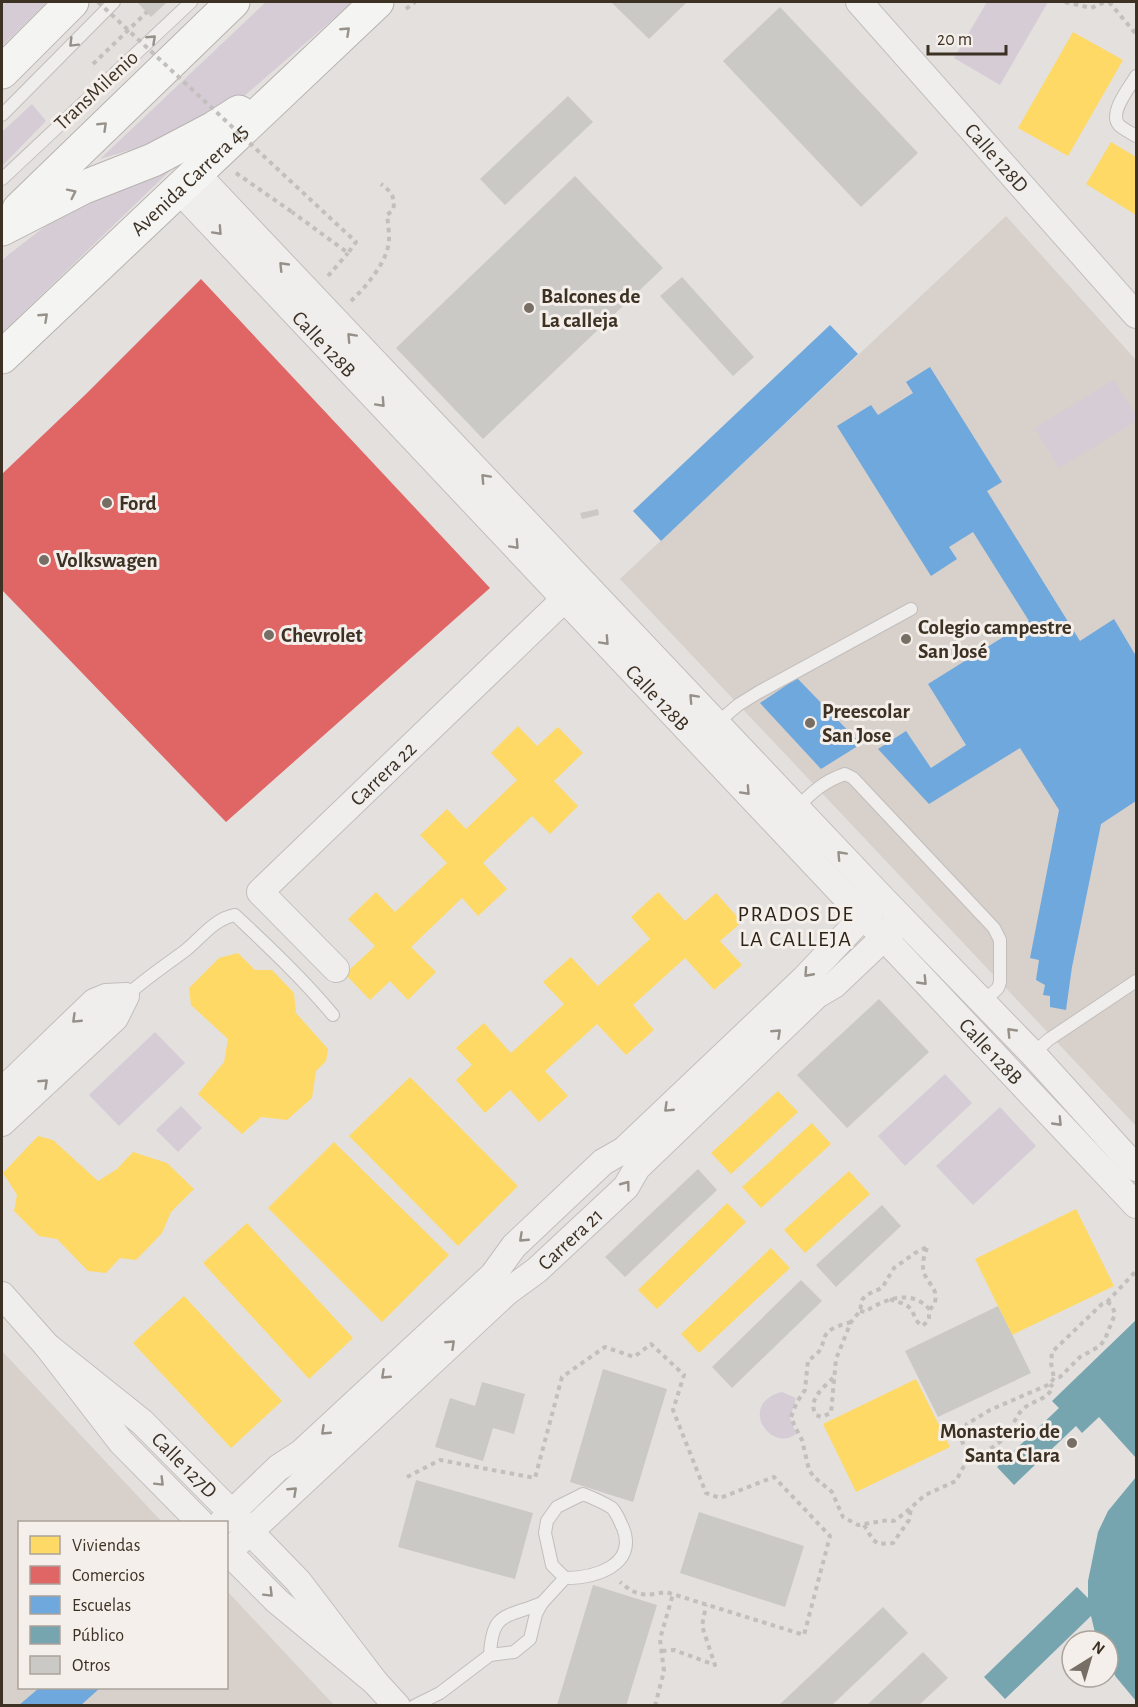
<svg xmlns="http://www.w3.org/2000/svg" width="1138" height="1707" viewBox="0 0 1138 1707" font-family="'Alegreya Sans',sans-serif">
<style>
.built{fill:#d7d0cb}
.green{fill:#d5ccd6}
.homes{fill:#ffd966}
.shops{fill:#e06666}
.schools{fill:#6fa8dc}
.public{fill:#76a5af}
.building{fill:#cbc9c6}
.lines{fill:none;stroke-linecap:round;stroke-linejoin:round}
.service-casing{stroke:#c1bebc;stroke-width:14}
.minor-casing{stroke:#c1bebc;stroke-width:28}
.trunk-casing{stroke:#b8b3b0;stroke-width:35}
.path{stroke:#c2bfbc;stroke-width:4;stroke-dasharray:4.5 4.5;stroke-linecap:butt}
.service{stroke:#f0eeed;stroke-width:12}
.minor{stroke:#f0eeed;stroke-width:26}
.trunk{stroke:#f4f4f2;stroke-width:33}
.path-bridge{stroke:#c2bfbc;stroke-width:4;stroke-dasharray:4.5 4.5;stroke-linecap:butt}
.oneway{stroke:#98928b}
.oneway2{stroke:#969088}
.poi-dot{fill:#776e65;stroke:#f4efea;stroke-width:2}
.labels{text-anchor:middle;stroke-width:6;stroke-linejoin:round;paint-order:stroke}
.street-label{font-size:21px;fill:#3d3124;stroke:#f4efea}
.poi-label{font-size:21px;font-weight:bold;fill:#3d3124;stroke:#f4efea;text-anchor:start}
.neighbourhood-label{font-size:22px;letter-spacing:1.5px;fill:#2d2317;stroke:#f4efea}
</style>
<rect width="100%" height="100%" fill="#e3e0de"/>
<!-- built -->
<g class="built">
<path d="M1006 216 1136 360V1126L620 579Z"/>
<path d="M2 1351 162 1522H20V1688H226L227 1591 334 1705H2Z"/>
</g>
<!-- green -->
<g class="green">
<path d="M2 2H47L2 46Z"/>
<path d="M266 2H353L243 97 147 145 100 159Z"/>
<path d="M987 2H1048L1000 85 954 58Z"/>
<path d="M32 104 46 121 2 166V132Z"/>
<path d="M183 158 2 333V261L8 255 69 208Z"/>
<path d="M1114 380 1136 416V421L1059 468 1035 428Z"/>
<path d="M155 1032 185 1063 119 1126 89 1095Z"/>
<path d="M945 1074 972 1103 905 1166 878 1136Z"/>
<path d="M181 1106 202 1128 178 1152 156 1130Z"/>
<path d="M1000 1107 1036 1146 973 1205 936 1166Z"/>
<path d="M782 1392 796 1398 790 1418 796 1434C770 1454 737 1403 782 1392Z"/>
</g>
<!-- homes -->
<g class="homes">
<path d="M1073 32 1123 60 1068 156 1018 128Z"/>
<path d="M1111 142 1136 157V215L1086 184Z"/>
<path d="M518 726 537 746 558 727 583 753 554 781 578 806 550 834 532 816 483 863 507 889 478 916 462 898 411 947 436 972 408 1000 390 981 370 1000 345 974 375 946 348 919 376 892 395 912 447 863 420 835 447 809 466 829 517 780 491 753Z"/>
<path d="M658 892 685 921 716 893 742 922 720 941 742 965 714 990 685 958 633 1005 654 1030 626 1055 597 1024 545 1071 568 1096 539 1122 510 1090 485 1113 456 1080 472 1065 456 1048 484 1023 511 1053 564 1004 543 982 571 957 598 986 650 939 631 917Z"/>
<path d="M238 953 255 970H272L294 993 296 1013 328 1049 326 1061 316 1071 312 1098 287 1120 261 1117 242 1134 198 1094 224 1062 228 1039 191 1005 189 988 219 958Z"/>
<path d="M410 1077 518 1186 458 1246 349 1136Z"/>
<path d="M778 1091 798 1112 731 1174 711 1153Z"/>
<path d="M812 1123 831 1144 761 1208 742 1187Z"/>
<path d="M38 1136 53 1140 98 1181 117 1169 133 1152 167 1163 194 1189 171 1212 162 1233 136 1260 120 1258 106 1273 88 1271 57 1239 39 1236 14 1211 17 1195 3 1173Z"/>
<path d="M334 1142 449 1255 382 1322 268 1208Z"/>
<path d="M849 1171 870 1194 805 1253 784 1230Z"/>
<path d="M727 1203 746 1222 657 1309 638 1290Z"/>
<path d="M1076 1209 1114 1286 1012 1335 975 1259Z"/>
<path d="M247 1223 353 1338 309 1379 203 1263Z"/>
<path d="M771 1248 790 1268 699 1353 681 1334Z"/>
<path d="M184 1296 282 1401 231 1448 133 1343Z"/>
<path d="M916 1379 950 1447 856 1492 823 1424Z"/>
</g>
<!-- shops -->
<path class="shops" d="M201 279 490 588 226 822 2 590V474L86 394Z"/>
<!-- schools -->
<g class="schools">
<path d="M830 325 858 354 661 541 633 511Z"/>
<path d="M930 367 1002 482 987 491 1080 641 1114 619 1136 656V801L1101 824 1072 967 1066 1010 1050 1007V996L1043 995 1045 985 1036 980 1039 960 1030 958 1059 810 1020 748 929 804 878 749 906 731 931 768 966 745 928 684 1029 621 973 532 949 547 957 559 931 576 837 426 871 405 878 415 913 393 906 382Z"/>
<path d="M797 678 861 744 821 769 760 703Z"/>
<path d="M39 1688H100L80 1706H18Z"/>
</g>
<!-- public -->
<g class="public">
<path d="M1136 1320V1458L1099 1417 1082 1433 1076 1426 1014 1485 997 1467 1059 1408 1052 1401Z"/>
<path d="M1136 1477V1701L1116 1677 1108 1664V1641H1097L1091 1616 1005 1699 984 1677 1077 1587 1088 1598V1581L1098 1532 1108 1511Z"/>
</g>
<!-- building -->
<g class="building">
<path d="M137 2H167L151 17Z"/>
<path d="M611 2H687L649 39Z"/>
<path d="M780 7 918 153 861 207 723 61Z"/>
<path d="M568 96 593 122 505 205 480 179Z"/>
<path d="M575 176 663 268 483 439 396 348Z"/>
<path d="M682 277 754 357 733 376 660 296Z"/>
<path d="M598 509 599 515 582 519 580 513Z"/>
<path d="M879 999 929 1052 847 1128 797 1075Z"/>
<path d="M698 1169 717 1190 625 1277 605 1257Z"/>
<path d="M882 1205 901 1226 836 1287 816 1265Z"/>
<path d="M801 1280 822 1301 732 1388 712 1367Z"/>
<path d="M998 1306 1031 1373 938 1417 905 1351Z"/>
<path d="M603 1369 667 1389 633 1502 570 1482Z"/>
<path d="M482 1382 525 1394 514 1434 493 1428 483 1461 435 1447 450 1398 475 1406Z"/>
<path d="M416 1480 533 1513 515 1579 398 1547Z"/>
<path d="M699 1512 804 1546 785 1607 680 1573Z"/>
<path d="M593 1585 657 1605 626 1706H559L557 1705Z"/>
<path d="M883 1607 908 1633 831 1706H778Z"/>
<path d="M923 1652 948 1678 918 1706H866Z"/>
</g>
<g class="lines">
<defs>
<g id="service">
<path d="M1136 76C1130 87 1108 113 1119 125 1123 129 1131 133 1136 136"/>
<path d="M2 115 114 2"/>
<path d="M2 179 191 2"/>
<path d="M717 723 738 705 759 692 911 609"/>
<path d="M797 808C811 793 824 781 845 774L853 778 994 928 1000 940V982L998 988 983 1002"/>
<path d="M126 996C145 979 166 965 186 950 202 937 214 919 235 915 269 947 303 979 333 1015"/>
<path d="M1033 1054 1048 1040 1136 981"/>
<path d="M490 1655C492 1611 506 1618 542 1603"/>
<path d="M414 1706 440 1693 490 1655 514 1652 530 1639 536 1614 542 1603 565 1578C594 1578 638 1566 623 1528 620 1522 617 1513 612 1508 603 1502 593 1498 583 1494L557 1507 547 1521 545 1533 552 1565 565 1578"/>
</g>
<g id="minor">
<path id="s1" d="M859 2 1136 315"/>
<path d="M195 172 881 897 1033 1054 1136 1168"/>
<path id="s2" d="M178 189 1136 1205"/>
<path id="s3" d="M336 969 260 892 576 588"/>
<path d="M2 1091 94 1002 106 997 126 996 115 1018 2 1123"/>
<path d="M2 1295 47 1346 121 1442 200 1522"/>
<path id="s4" d="M47 1346 142 1422 232 1513 298 1581 375 1682"/>
<path d="M222 1522 278 1468 301 1453 493 1275 514 1246 603 1162 624 1150 804 979 875 904"/>
<path d="M226 1550 277 1601 375 1682 397 1706"/>
<path id="s5" d="M228 1552 507 1292 537 1270 626 1187 637 1168 817 995 834 985 894 928"/>
</g>
<g id="trunk">
<path d="M2 72 72 2"/>
<path d="M19 209 233 2"/>
<path d="M2 229 82 188 153 160 214 128 239 112"/>
<path id="s6" d="M2 357 377 2"/>
</g>
</defs>
<!-- service casing -->
<use href="#service" class="service-casing"/>
<!-- minor casing -->
<use href="#minor" class="minor-casing"/>
<!-- trunk casing -->
<use href="#trunk" class="trunk-casing"/>
<!-- path -->
<g class="path">
<path d="M1065 2 1091 8 1105 2"/>
<path d="M1109 2 1136 34"/>
<path d="M406 9 415 2"/>
<path d="M93 64 147 12"/>
<path d="M236 173 292 212"/>
<path d="M328 276 348 253"/>
<path d="M351 301C366 287 389 260 389 239 389 231 388 223 387 215L393 210C396 198 391 191 381 184"/>
<path d="M890 1299C895 1302 901 1302 906 1305 915 1310 913 1320 922 1326 933 1318 927 1318 930 1310 931 1307 935 1305 935 1302 940 1281 913 1282 927 1248"/>
<path d="M1107 1302 1136 1271"/>
<path d="M860 1311 865 1312C884 1299 912 1288 930 1310"/>
<path d="M851 1322C844 1324 833 1327 828 1332 820 1340 827 1350 808 1360L805 1390 797 1402 791 1417 795 1427 802 1440 809 1470 814 1477 832 1492 843 1517 858 1525 889 1520 894 1521 905 1513 925 1495 956 1481 966 1462 967 1454 962 1441V1434L967 1424 990 1410 1050 1384 1054 1378 1060 1377 1080 1357 1100 1346 1105 1339 1115 1314 1112 1305 1107 1302 1102 1304 1052 1352 1051 1363 1054 1378"/>
<path d="M833 1378C823 1388 807 1400 816 1415L821 1417 831 1413 836 1359 851 1322 860 1311 862 1300 866 1295 882 1288 894 1268 915 1253 927 1247"/>
<path d="M967 1462C978 1454 993 1449 1003 1439 1012 1431 1014 1417 1024 1408 1034 1400 1047 1400 1053 1387L1050 1384"/>
<path d="M407 1477 440 1460 535 1478 562 1377 605 1347 634 1357 651 1344 684 1375 673 1410 706 1493 720 1498 774 1477 830 1536 804 1635 666 1592C644 1596 638 1597 620 1582"/>
<path d="M864 1525 873 1540 879 1544 893 1543 909 1520 911 1508"/>
<path d="M662 1651 674 1650 715 1665 702 1626 706 1605"/>
<path d="M655 1706 664 1671 660 1639 673 1594"/>
</g>
<!-- service -->
<use href="#service" class="service"/>
<!-- minor -->
<use href="#minor" class="minor"/>
<!-- trunk -->
<use href="#trunk" class="trunk"/>
<!-- path-bridge -->
<path class="path-bridge" d="M98 2 356 242 348 253 292 212"/>
</g>
<!-- one-way arrows -->
<defs><path id="oneway-chevron" d="M-2-3.5L2.5 0L-2 3.5" fill="none" stroke-width="1.6" stroke-linecap="round" stroke-linejoin="round" transform="scale(1.5)"/></defs>
<g class="oneway">
<use href="#oneway-chevron" transform="translate(346 31) rotate(-43)"/>
<use href="#oneway-chevron" transform="translate(103 126) rotate(-44)"/>
<use href="#oneway-chevron" transform="translate(72 193) rotate(-26)"/>
<use href="#oneway-chevron" transform="translate(44 317) rotate(-43)"/>
</g>
<g class="oneway2">
<use href="#oneway-chevron" transform="translate(152 39) rotate(-43)"/>
<use href="#oneway-chevron" transform="translate(73 43) rotate(135)"/>
<use href="#oneway-chevron" transform="translate(218 231) rotate(47)"/>
<use href="#oneway-chevron" transform="translate(283 266) rotate(-134)"/>
<use href="#oneway-chevron" transform="translate(351 337) rotate(-133)"/>
<use href="#oneway-chevron" transform="translate(381 403) rotate(47)"/>
<use href="#oneway-chevron" transform="translate(485 478) rotate(-133)"/>
<use href="#oneway-chevron" transform="translate(515 545) rotate(47)"/>
<use href="#oneway-chevron" transform="translate(605 641) rotate(47)"/>
<use href="#oneway-chevron" transform="translate(693 698) rotate(-133)"/>
<use href="#oneway-chevron" transform="translate(746 791) rotate(47)"/>
<use href="#oneway-chevron" transform="translate(841 855) rotate(-133)"/>
<use href="#oneway-chevron" transform="translate(808 973) rotate(132)"/>
<use href="#oneway-chevron" transform="translate(923 981) rotate(46)"/>
<use href="#oneway-chevron" transform="translate(76 1019) rotate(136)"/>
<use href="#oneway-chevron" transform="translate(1011 1032) rotate(-134)"/>
<use href="#oneway-chevron" transform="translate(777 1033) rotate(-43)"/>
<use href="#oneway-chevron" transform="translate(44 1083) rotate(-43)"/>
<use href="#oneway-chevron" transform="translate(668 1108) rotate(136)"/>
<use href="#oneway-chevron" transform="translate(1058 1122) rotate(46)"/>
<use href="#oneway-chevron" transform="translate(626 1185) rotate(-53)"/>
<use href="#oneway-chevron" transform="translate(523 1238) rotate(137)"/>
<use href="#oneway-chevron" transform="translate(451 1344) rotate(-43)"/>
<use href="#oneway-chevron" transform="translate(385 1375) rotate(137)"/>
<use href="#oneway-chevron" transform="translate(325 1431) rotate(137)"/>
<use href="#oneway-chevron" transform="translate(160 1482) rotate(45)"/>
<use href="#oneway-chevron" transform="translate(293 1491) rotate(-43)"/>
<use href="#oneway-chevron" transform="translate(269 1593) rotate(45)"/>
</g>
<!-- markers -->
<g class="poi-dot">
<circle cx="529" cy="308" r="6"/>
<circle cx="107" cy="503" r="6"/>
<circle cx="44" cy="560" r="6"/>
<circle cx="269" cy="635" r="6"/>
<circle cx="906" cy="639" r="6"/>
<circle cx="810" cy="723" r="6"/>
<circle cx="1072" cy="1443" r="6"/>
</g>
<g class="labels">
<!-- street labels -->
<g class="street-label">
<text transform="translate(96 90) rotate(-43)" y="7">TransMilenio</text>
<text dy="7" stroke="none"><textPath href="#s1" startOffset="208">Calle 128D</textPath></text>
<text dy="7" stroke="none"><textPath href="#s6" startOffset="258">Avenida Carrera 45</textPath></text>
<text dy="7" stroke="none"><textPath href="#s2" startOffset="213">Calle 128B</textPath></text>
<text dy="7" stroke="none"><textPath href="#s2" startOffset="699">Calle 128B</textPath></text>
<text dy="7" stroke="none"><textPath href="#s3" startOffset="279">Carrera 22</textPath></text>
<text dy="7" stroke="none"><textPath href="#s2" startOffset="1185">Calle 128B</textPath></text>
<text dy="7" stroke="none"><textPath href="#s5" startOffset="464">Carrera 21</textPath></text>
<text dy="7" stroke="none"><textPath href="#s4" startOffset="182">Calle 127D</textPath></text>
</g>
<!-- poi labels -->
<g class="poi-label">
<text x="541" y="303">Balcones de<tspan x="541" dy="24">La calleja</tspan></text>
<text x="119" y="510">Ford</text>
<text x="56" y="567">Volkswagen</text>
<text x="918" y="634">Colegio campestre<tspan x="918" dy="24">San José</tspan></text>
<text x="281" y="642">Chevrolet</text>
<text x="822" y="718">Preescolar<tspan x="822" dy="24">San Jose</tspan></text>
<text x="1060" y="1438" text-anchor="end">Monasterio de<tspan x="1060" dy="24">Santa Clara</tspan></text>
</g>
<!-- neighbourhood labels -->
<g class="neighbourhood-label">
<text x="796" y="921">PRADOS DE<tspan x="796" dy="25">LA CALLEJA</tspan></text>
</g>
</g>
<!-- border -->
<rect width="1138" height="1707" fill="none" stroke="#3d3124" stroke-width="6"/>
<!-- legend -->
<rect x="18" y="1521" width="210" height="168" fill="#f4efea" stroke="#aba39b" stroke-width="1.5"/>
<rect x="30" y="1536" width="30" height="18" fill="#ffd966" stroke="#aba39b" stroke-width="1.5"/>
<text x="72" y="1551" font-size="18" fill="#3d3124">Viviendas</text>
<rect x="30" y="1566" width="30" height="18" fill="#e06666" stroke="#aba39b" stroke-width="1.5"/>
<text x="72" y="1581" font-size="18" fill="#3d3124">Comercios</text>
<rect x="30" y="1596" width="30" height="18" fill="#6fa8dc" stroke="#aba39b" stroke-width="1.5"/>
<text x="72" y="1611" font-size="18" fill="#3d3124">Escuelas</text>
<rect x="30" y="1626" width="30" height="18" fill="#76a5af" stroke="#aba39b" stroke-width="1.5"/>
<text x="72" y="1641" font-size="18" fill="#3d3124">Público</text>
<rect x="30" y="1656" width="30" height="18" fill="#cbc9c6" stroke="#aba39b" stroke-width="1.5"/>
<text x="72" y="1671" font-size="18" fill="#3d3124">Otros</text>
<!-- north arrow -->
<g transform="translate(1090 1659) rotate(37)"><circle r="28" fill="#f4efea" stroke="#aba39b" stroke-width="1.5"/>
<path d="M0-4.5L10 22L0 15L-10 22Z" fill="#776e65"/>
<text y="-9" font-size="16" font-weight="bold" text-anchor="middle" fill="#3d3124">N</text>
</g>
<!-- scale -->
<path d="M928 45v9h78v-9" fill="none" stroke="#3d3124" stroke-width="3"/>
<text x="937" y="45" font-size="18" fill="#3d3124" stroke="#f4efea" stroke-width="4.5" paint-order="stroke">20 m</text>
</svg>
